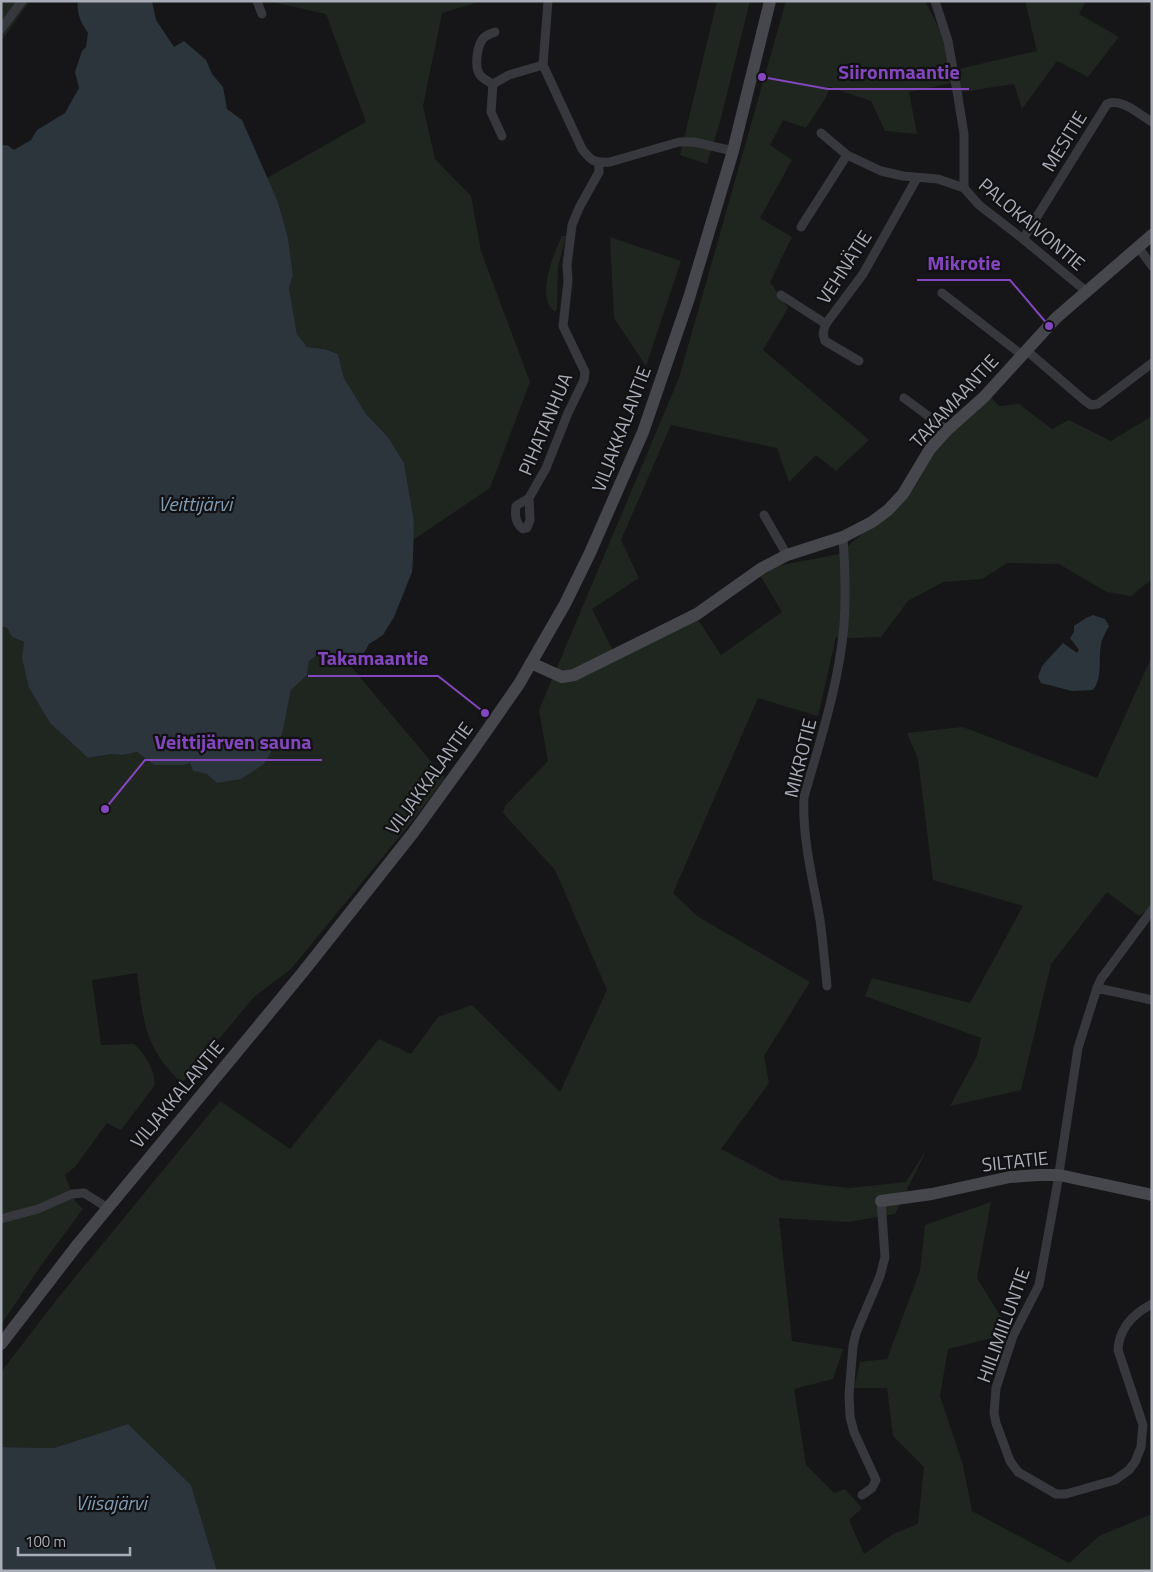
<svg xmlns="http://www.w3.org/2000/svg" width="1153" height="1572" viewBox="0 0 1153 1572" font-family="'Titillium Web',sans-serif">
<style>
.green{fill:#1e261f}
.water{fill:#2c353c}
.lines{fill:none;stroke-linecap:round;stroke-linejoin:round}
.street{stroke:#37383d;stroke-width:9}
.secondary{stroke:#45474d;stroke-width:12}
.labels{text-anchor:middle;stroke-width:4.5;stroke-linejoin:round;paint-order:stroke}
.street-label{font-size:19px;fill:#a8adb8;stroke:#111113}
.water-label{font-size:20px;font-style:italic;fill:#7f9bb3;stroke:#111113}
.leader{fill:none;stroke:#8446be;stroke-width:2}
.callout-dot{fill:#8446be;stroke:#111113;stroke-width:2}
.callout-label{font-size:20px;text-anchor:middle;font-weight:bold;fill:#8446be;stroke:#111113;stroke-width:4.5;stroke-linejoin:round;paint-order:stroke}
</style>
<rect width="100%" height="100%" fill="#161618"/>
<!-- green -->
<g class="green">
<path d="M1 1H30L1 41Z"/>
<path d="M268 1H482L442 13 423 106 435 159 471 196 481 251 530 382 490 488 413 540 414 521 404 463 388 437 366 414 344 378 338 354 325 349 307 347 297 334 289 288 293 275 288 238 278 202 267 178 366 122 326 14Z"/>
<path d="M717 1H750L721 118 707 164 680 155Z"/>
<path d="M786 1H925L943 36 950 71 1037 51 1025 1H1086L1079 14 1119 37 1088 77 1057 61 1022 109 1014 84 955 93 952 83 909 92 917 134 885 131 871 101 830 87 825 99 806 128 783 120 770 145 792 160 760 218 792 237 770 282 788 308 763 350 869 440 836 471 816 455 789 482 777 448 671 425 621 540 639 578 592 609 615 655 693 612 721 655 782 612 757 570 839 554 914 488 940 443 990 397 999 406 1019 404 1052 429 1069 420 1111 441 1152 416V579L1131 596 1107 592 1059 564 1007 563 982 579 943 582 908 601 881 637 848 638 836 637 818 716 758 698 673 893 697 916 810 982 764 1056 769 1083 721 1149 781 1180 849 1188 906 1182 927 1149 895 1214 848 1222 779 1218 792 1341 843 1349 833 1379 794 1389 806 1465 834 1493 845 1489 862 1508 849 1520 864 1554 893 1534 918 1524 924 1467 893 1436 887 1388H854L860 1362 887 1359 920 1271 925 1225 991 1202 977 1278 1001 1317 996 1337 948 1349 940 1396 963 1465 972 1511 1069 1563 1099 1536 1152 1514V1571H217L191 1485 128 1424 54 1448 1 1447V1372L58 1298 220 1101 290 1149 379 1039 411 1054 438 1017 472 1005 560 1092 607 990 555 870 503 813 505 806 548 761 539 710 679 378Z"/>
<path d="M562 236H566L558 267 557 309 555 312C535 297 554 253 562 236Z"/>
<path d="M610 237 681 261 646 366 614 318Z"/>
<path d="M1 626 7 628 12 637 24 642 23 658 29 688 50 723 88 758 111 754 123 755 137 752 154 765 190 763 193 771 207 774 287 711 291 690 307 675 309 661 316 656 330 665 348 663 445 778 414 819 291 969 254 997 182 1083C145 1049 143 1021 137 973L92 980 101 1045 134 1044C146 1055 154 1069 155 1085L121 1130 107 1123 75 1167 65 1175 75 1201 83 1209 42 1264 1 1325Z"/>
<path d="M1152 656V906L1139 916 1107 892 1051 964 1021 1090 950 1106 977 1056 981 1038 865 996 872 978 970 1003 1023 906 933 880 918 759 907 733 963 727 1097 778Z"/>
</g>
<!-- water -->
<g class="water">
<path d="M78 1H152L156 20 174 47 184 41 206 60 212 74 223 87 227 109 242 120 278 202 288 238 293 275 289 288 297 334 307 347 325 349 338 354 344 378 366 414 388 437 404 463 414 521 413 558 412 572 394 617 383 635 369 644 364 653 348 663 330 665 316 656 309 661 307 675 291 690 282 734 264 764 241 779 217 783 207 774 193 771 190 763 183 765H154L137 752 123 755 111 754 88 758 50 723 29 688 22 658 24 642 12 637 7 628 1 626V146L7 145 14 150 31 140 37 130 65 113 79 88 75 72 82 51 86 47 88 33C81 22 76 14 78 1Z"/>
<path d="M1093 615 1105 619 1109 626C1106 632 1102 638 1101 645 1098 660 1103 677 1093 690L1072 691 1041 683 1038 677 1042 666 1063 643 1077 653 1079 650 1070 638 1074 632V626L1086 618Z"/>
<path d="M128 1424 191 1485 217 1571H1V1447L54 1448Z"/>
</g>
<g class="lines">
<!-- street -->
<g class="street">
<path d="M257 1 262 14"/>
<path d="M548 1 543 65 582 149C591 161 594 163 610 162L679 142H694L733 151"/>
<path d="M935 1 948 41 958 97 964 134V188L979 205 1023 239 1087 292"/>
<path d="M1 29 22 1"/>
<path d="M493 84C489 82 483 79 480 75 474 67 477 48 482 40 485 35 490 34 495 32"/>
<path d="M821 133 847 155 881 171 903 176 938 179 964 188"/>
<path d="M502 136 491 112 493 84 509 75 543 65"/>
<path d="M801 227 847 155"/>
<path d="M1023 239 1107 104C1121 97 1140 115 1152 122"/>
<path d="M1138 247 1152 266"/>
<path d="M942 293 1022 355"/>
<path d="M781 295 826 324"/>
<path d="M1026 350 1084 400 1091 405 1098 404 1152 363"/>
<path d="M859 361 825 341 823 334 825 325 863 274 917 178"/>
<path d="M904 398 947 430"/>
<path d="M529 498 516 506C515 515 515 523 523 529L527 528 530 520 529 498 546 468 568 413 584 380 585 372 563 326 568 281 567 265 572 225 579 208 599 172V163"/>
<path d="M764 515 787 555"/>
<path d="M827 986C825 964 823 942 820 920 813 879 802 839 804 797 820 741 839 684 844 625 846 596 845 567 843 537"/>
<path d="M1097 988 1101 979 1152 910"/>
<path d="M1152 1000 1097 988 1078 1048 1057 1186 1039 1285 1013 1336 996 1388 994 1413 996 1423 1010 1461 1018 1472 1056 1494H1066L1115 1480 1129 1470 1135 1462 1141 1447 1143 1425 1118 1350C1119 1328 1133 1314 1152 1304"/>
<path d="M1 1219 38 1209 72 1194 84 1193 108 1208"/>
<path d="M862 1495 872 1488 876 1480 854 1432 850 1417 849 1395 853 1346 856 1333 880 1276 885 1257 881 1201"/>
</g>
<!-- secondary -->
<g class="secondary">
<path d="M531 663 562 677 574 675 697 614 762 568 787 555 843 537 872 522 888 510 903 494 930 449 947 430 984 397 1056 318 1152 235"/>
<path d="M881 1201 932 1194 1010 1177 1040 1175H1059L1152 1195"/>
<path d="M1 1344 78 1244 303 972 413 833 471 753 519 684 565 604 590 553 643 432 689 298 733 151 770 1"/>
</g>
</g>
<g class="labels">
<!-- street labels -->
<g class="street-label">
<text transform="translate(1064 141) rotate(-58)" y="7">MESITIE</text>
<text transform="translate(1032 224) rotate(40)" y="7">PALOKAIVONTIE</text>
<text transform="translate(844 267) rotate(-57)" y="7">VEHNÄTIE</text>
<text transform="translate(954 401) rotate(-47)" y="7">TAKAMAANTIE</text>
<text transform="translate(545 424) rotate(-67)" y="7">PIHATANHUA</text>
<text transform="translate(621 429) rotate(-69)" y="7">VILJAKKALANTIE</text>
<text transform="translate(800 758) rotate(-76)" y="7">MIKROTIE</text>
<text transform="translate(429 778) rotate(-54)" y="7">VILJAKKALANTIE</text>
<text transform="translate(177 1094) rotate(-50)" y="7">VILJAKKALANTIE</text>
<text transform="translate(1015 1161) rotate(-6)" y="7">SILTATIE</text>
<text transform="translate(1003 1325) rotate(-70)" y="7">HIILIMIILUNTIE</text>
</g>
<!-- water labels -->
<g class="water-label">
<text x="195" y="511">Veittijärvi</text>
<text x="111" y="1510">Viisajärvi</text>
</g>
</g>
<!-- callouts -->
<path class="leader" d="M762 77L828 89H969M1049 326L1010 280H917M485 713L438 676H308M105 809L145 760H322"/>
<g class="callout-dot">
<circle cx="762" cy="77" r="5"/>
<circle cx="1049" cy="326" r="5"/>
<circle cx="485" cy="713" r="5"/>
<circle cx="105" cy="809" r="5"/>
</g>
<g class="callout-label">
<text x="899" y="79">Siironmaantie</text>
<text x="964" y="270">Mikrotie</text>
<text x="373" y="665">Takamaantie</text>
<text x="233" y="749">Veittijärven sauna</text>
</g>
<!-- border -->
<rect width="1153" height="1572" fill="none" stroke="#a8adb8" stroke-width="5"/>
<!-- scale -->
<path d="M18 1547v8h112v-8" fill="none" stroke="#a8adb8" stroke-width="2.5"/>
<text x="25" y="1547" font-size="15" fill="#a8adb8" stroke="#111113" stroke-width="4" paint-order="stroke">100 m</text>
</svg>
